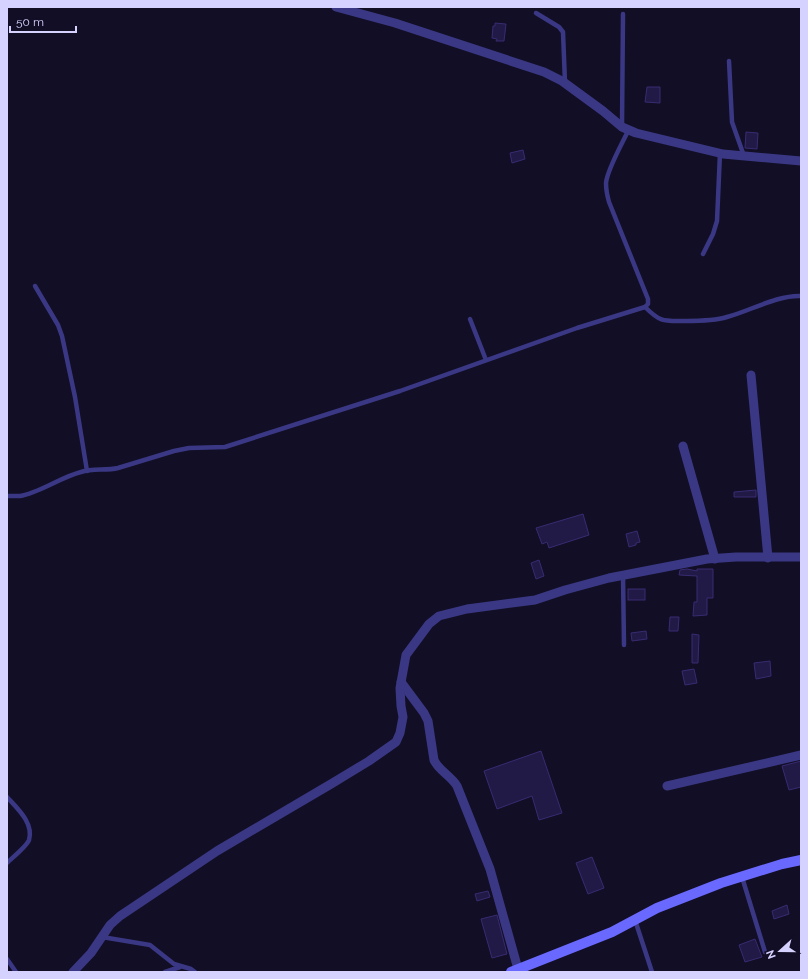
<svg xmlns="http://www.w3.org/2000/svg" width="808" height="979" viewBox="0 0 808 979" font-family="Raleway,sans-serif">
<style>
.building{fill:#221a46;stroke:#382b72}
.lines{fill:none;stroke-linecap:round;stroke-linejoin:round}
.lane{stroke:#3a3884;stroke-width:4.5}
.street{stroke:#3a3884;stroke-width:9}
.secondary{stroke:#6a69ff;stroke-width:10}
</style>
<rect width="100%" height="100%" fill="#120e25"/>
<!-- building -->
<g class="building">
<path d="M495 23 506 24 504 41H496L497 39 492 38 493 26H495Z"/>
<path d="M647 87H660V103L645 102Z"/>
<path d="M746 132 758 133 757 149 745 148Z"/>
<path d="M523 150 525 159 512 163 510 153Z"/>
<path d="M756 490V497H734V492Z"/>
<path d="M583 514 589 535 549 548 547 542 542 544 536 528Z"/>
<path d="M637 531 640 542 636 543V545L629 547 626 534Z"/>
<path d="M539 560 544 576 536 579 531 563Z"/>
<path d="M687 569 697 571V569H713V598H707V615L693 616 694 602H697V576L679 575 680 570Z"/>
<rect x="628" y="589" width="17" height="11"/>
<path d="M670 617H679L678 631H669Z"/>
<path d="M646 631 647 639 632 641 631 633Z"/>
<path d="M692 634 699 635 698 663H692Z"/>
<path d="M770 661 771 676 756 679 754 663Z"/>
<path d="M694 669 697 683 685 685 682 671Z"/>
<path d="M541 751 562 813 539 820 532 796 497 809 484 771Z"/>
<path d="M801 761V787L789 790 782 766Z"/>
<path d="M592 857 604 888 588 894 576 863Z"/>
<path d="M488 891 490 897 477 901 475 894Z"/>
<path d="M787 905 789 914 774 919 772 911Z"/>
<path d="M497 915 507 954 492 958 481 919Z"/>
<path d="M755 939 762 957 745 962 739 945Z"/>
</g>
<g class="lines">
<!-- lane -->
<g class="lane">
<path d="M536 13 559 27 563 32 565 83"/>
<path d="M729 61 732 122 744 156"/>
<path d="M622 126 623 14"/>
<path d="M703 254 713 234 717 221 720 153"/>
<path d="M35 286 58 325 62 336 75 397 87 471"/>
<path d="M645 307C661 323 664 321 686 321 700 321 714 321 727 317 750 311 777 295 801 296"/>
<path d="M470 319 486 360"/>
<path d="M7 496C11 496 16 496 20 496 39 493 61 477 81 472 93 468 106 471 118 468L174 451 189 448 225 447 400 391 577 328 645 307 648 304V299L609 202C607 195 606 190 606 183 607 170 623 142 629 129"/>
<path d="M623 575 624 645"/>
<path d="M7 797C17 808 34 823 29 840 27 846 12 858 7 863"/>
<path d="M742 877 765 952"/>
<path d="M635 920 652 972"/>
<path d="M102 937 150 945 174 964 191 969 195 972"/>
<path d="M7 959 16 972"/>
<path d="M165 972 180 967"/>
</g>
<!-- street -->
<g class="street">
<path d="M336 7 395 23 544 72 562 81 603 111 622 127 636 133 723 154 801 161"/>
<path d="M751 375 768 558"/>
<path d="M683 446 715 559"/>
<path d="M401 682 424 713 428 721 434 760C438 770 451 776 457 786L490 869 518 969"/>
<path d="M667 786 801 755"/>
<path d="M73 972 91 953 110 925 120 916 217 851 331 784 369 761 396 742 400 733 403 717 401 706 400 688 406 655 429 624 439 616 467 609 535 600 565 590 609 578 707 559 736 557H801"/>
</g>
<!-- secondary -->
<path class="secondary" d="M511 972 612 932 657 908 721 883 782 864 801 860"/>
</g>
<!-- border -->
<rect width="808" height="979" fill="none" stroke="#d6d2ff" stroke-width="16"/>
<!-- north arrow -->
<g transform="translate(780 951) rotate(249)" stroke="#120e25" stroke-width="3" paint-order="stroke">
<path d="M0-3L7 15L0 10L-7 15Z" fill="#d6d2ff"/>
<text y="-6" font-size="11" font-weight="bold" text-anchor="middle" fill="#d6d2ff">N</text>
</g>
<!-- scale -->
<path d="M10 26v6h66v-6" fill="none" stroke="#d6d2ff" stroke-width="2"/>
<text x="16" y="26" font-size="12" fill="#d6d2ff" stroke="#120e25" stroke-width="3" paint-order="stroke">50 m</text>
</svg>
